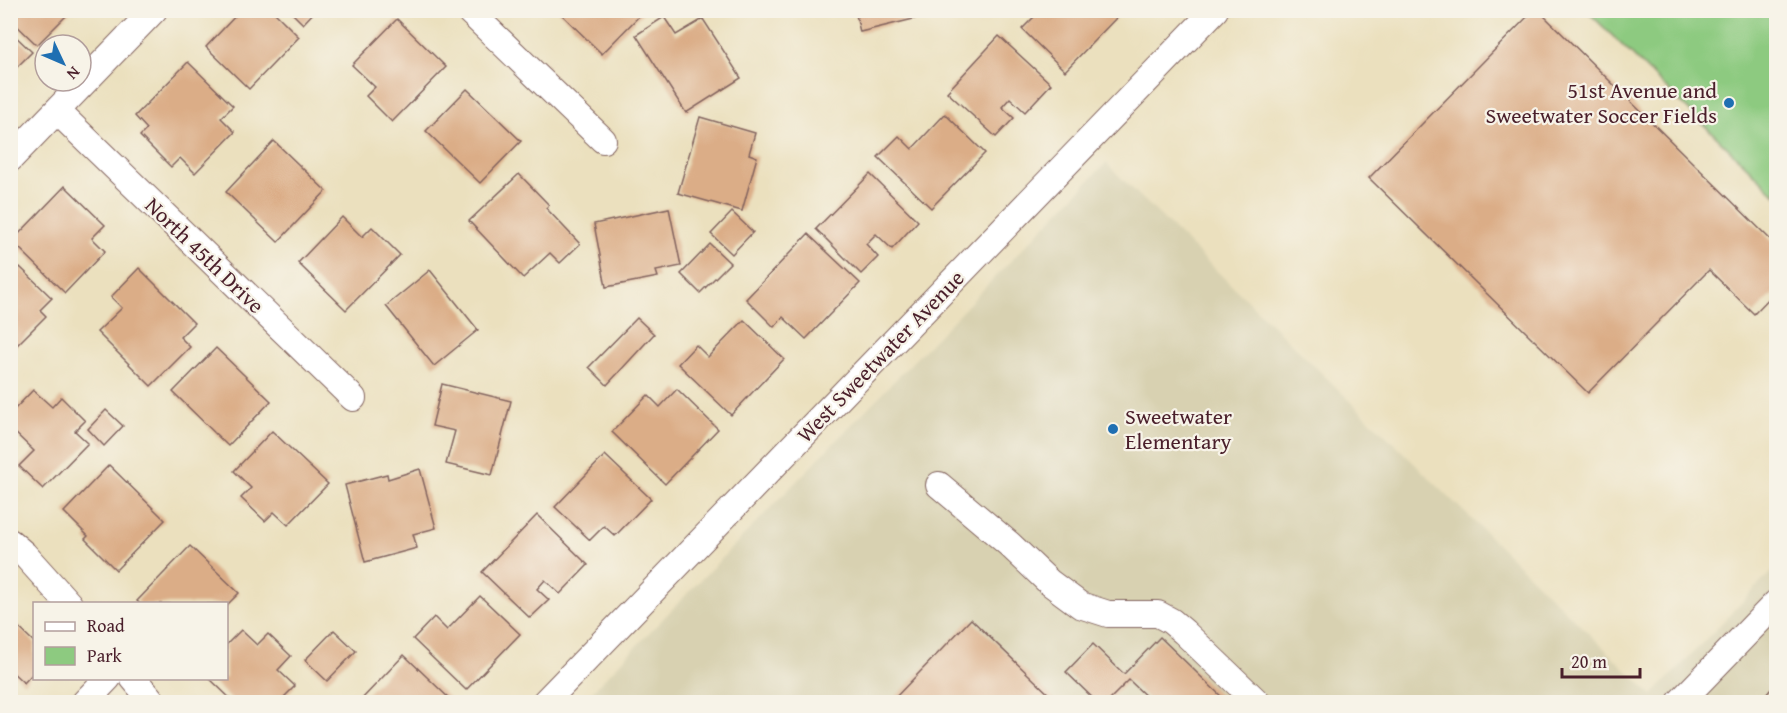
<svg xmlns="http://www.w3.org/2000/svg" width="1787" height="713" viewBox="0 0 1787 713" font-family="'Gentium Book Plus',serif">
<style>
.built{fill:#d8d1b1}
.green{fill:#8dca80;stroke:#6c7456;stroke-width:1.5}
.building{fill:#dbad87}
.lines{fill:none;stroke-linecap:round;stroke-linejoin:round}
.minor-casing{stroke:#82635e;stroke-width:28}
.minor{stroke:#fff;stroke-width:26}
.poi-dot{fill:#1f6fb2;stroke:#f7f3e8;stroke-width:2}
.labels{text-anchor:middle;stroke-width:4.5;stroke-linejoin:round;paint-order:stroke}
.poi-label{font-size:22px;fill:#4a1f2b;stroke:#f7f3e8;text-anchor:end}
.street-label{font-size:22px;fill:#4a1f2b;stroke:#f7f3e8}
</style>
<rect width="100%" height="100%" fill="#f7f3e8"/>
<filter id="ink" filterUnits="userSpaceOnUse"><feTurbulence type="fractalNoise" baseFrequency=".0167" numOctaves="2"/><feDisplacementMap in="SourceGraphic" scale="12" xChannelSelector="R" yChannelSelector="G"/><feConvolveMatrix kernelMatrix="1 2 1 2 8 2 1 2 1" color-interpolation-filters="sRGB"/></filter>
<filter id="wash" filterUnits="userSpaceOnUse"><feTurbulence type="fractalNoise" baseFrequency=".008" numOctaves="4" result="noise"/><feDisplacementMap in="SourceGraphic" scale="24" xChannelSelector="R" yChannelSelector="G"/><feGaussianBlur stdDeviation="1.35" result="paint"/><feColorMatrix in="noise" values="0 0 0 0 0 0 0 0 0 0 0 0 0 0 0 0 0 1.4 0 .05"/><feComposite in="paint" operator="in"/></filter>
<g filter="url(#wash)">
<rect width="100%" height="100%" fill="#ebe0be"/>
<!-- built -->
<path class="built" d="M1106 163 1652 695 1776 567V702H582Z"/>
<!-- green -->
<path class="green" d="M1587 11H1776V195Z"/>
<g id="blocks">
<!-- building -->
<g class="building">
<path d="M10 10H72L37 45 10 19Z"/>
<path d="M241 10H272L299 37 249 89 206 47Z"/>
<path d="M289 10H316L303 24Z"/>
<path d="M557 10H645L602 54Z"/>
<path d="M855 10H933L934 14 860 32Z"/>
<path d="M1041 10H1112L1118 16 1065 71 1022 29Z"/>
<path d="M1534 10H1538L1776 245V291L1754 314 1709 270 1588 393 1369 178Z"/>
<path d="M664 17 676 35 703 19 741 78 686 113 636 35Z"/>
<path d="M397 19 446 67 392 122 366 96 375 87 352 65Z"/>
<path d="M10 31 32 52 10 74Z"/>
<path d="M999 36 1051 84 1025 112 1010 98 1002 107 1014 118 996 137 947 92Z"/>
<path d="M188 62 233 106 221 118 235 132 195 173 180 158 171 167 140 136 147 129 135 116Z"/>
<path d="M467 89 521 141 480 183 426 131Z"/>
<path d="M945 114 985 153 931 208 878 157 899 136 912 149Z"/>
<path d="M700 117 755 133 749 154 757 157 742 211 678 193Z"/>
<path d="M274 141 326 191 278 242 226 192Z"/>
<path d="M519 174 549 205 546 208 580 244 560 263 550 253 523 278 469 221Z"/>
<path d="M870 174 918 221 892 249 876 234 866 244 878 257 861 274 816 229Z"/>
<path d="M65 186 105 225 92 238 105 251 65 293 12 241Z"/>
<path d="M669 208 681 266 656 271 658 277 606 287 594 224Z"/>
<path d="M732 212 753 232 732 254 711 234Z"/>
<path d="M342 217 362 237 372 227 400 255 346 310 298 263Z"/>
<path d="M808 234 860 283 806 339 783 317 774 327 746 299Z"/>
<path d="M710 244 730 263 700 293 681 274Z"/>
<path d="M20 267 52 298 40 310 46 316 10 352V278Z"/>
<path d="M139 268 194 323 180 337 190 347 151 386 97 332 122 308 111 297Z"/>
<path d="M430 270 478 330 434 366 386 306Z"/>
<path d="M637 318 654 334 607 385 589 367Z"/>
<path d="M744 320 784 359 731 415 678 364 696 345 708 357Z"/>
<path d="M216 348 271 401 228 446 173 392Z"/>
<path d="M442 384 511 401 492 475 446 464 455 431 432 426Z"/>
<path d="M677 389 718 429 665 484 612 432 648 395 660 407Z"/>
<path d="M33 390 52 407 61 397 85 421 75 431 88 443 43 489 19 466 34 451 10 428V414Z"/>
<path d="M106 410 123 426 104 446 88 429Z"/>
<path d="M272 431 328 484 288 525 274 512 265 521 241 498 251 488 234 471Z"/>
<path d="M605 455 651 499 615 536 604 526 590 540 555 507Z"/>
<path d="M109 465 165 520 116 570 85 539 88 536 64 512Z"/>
<path d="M420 469 436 528 413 534 417 548 365 562 345 485 387 474 388 479Z"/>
<path d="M537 515 588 565 560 594 545 580 537 589 549 600 530 618 482 572Z"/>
<path d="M190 546 239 593 226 606V604H140L137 601Z"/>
<path d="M480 596 520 634 466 690 413 639 434 617 447 630Z"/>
<path d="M10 619 34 642V672L24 683 10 670Z"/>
<path d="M971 619 1057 702H891Z"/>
<path d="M241 630 257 645 268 634 291 656 278 670 295 686 279 702H234L209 678H226V645Z"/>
<path d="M334 630 356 651 327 681 305 660Z"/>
<path d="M1160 637 1227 702H1152L1129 680 1107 702H1097L1066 672 1093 644 1124 674Z"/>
<path d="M404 655 453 702H359Z"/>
<path d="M1776 684V702H1759Z"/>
</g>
</g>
</g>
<g filter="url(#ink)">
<use href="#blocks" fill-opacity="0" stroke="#82635e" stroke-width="1.5"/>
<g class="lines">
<defs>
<g id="minor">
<path d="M468 10 603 140"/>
<path d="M57 111 353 398"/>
<path d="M10 159 154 10"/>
<path d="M939 485 1009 544 1049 582 1080 605 1108 614H1158L1171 621 1184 632 1257 702"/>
<path d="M10 542 24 554 69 604"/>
<path d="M133 678 153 702"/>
<path d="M85 702 108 678"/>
<path d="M545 702 1215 10"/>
<path d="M1680 702 1776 603"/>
</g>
</defs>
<!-- minor casing -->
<use href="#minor" class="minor-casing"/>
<!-- minor -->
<use href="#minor" class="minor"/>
</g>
</g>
<!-- markers -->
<g class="poi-dot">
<circle cx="1729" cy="103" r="6"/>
<circle cx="1113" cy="429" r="6"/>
</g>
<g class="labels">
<!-- poi labels -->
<g class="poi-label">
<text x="1717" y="98">51st Avenue and<tspan x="1717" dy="25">Sweetwater Soccer Fields</tspan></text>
<text x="1125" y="424" text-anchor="start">Sweetwater<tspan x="1125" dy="25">Elementary</tspan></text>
</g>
<!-- street labels -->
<g class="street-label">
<text transform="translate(205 255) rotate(44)" y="8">North 45th Drive</text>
<text transform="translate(880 356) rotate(-46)" y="8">West Sweetwater Avenue</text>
</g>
</g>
<!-- margin -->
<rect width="1787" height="713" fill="none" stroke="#f7f3e8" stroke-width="36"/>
<!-- legend -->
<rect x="33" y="602" width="195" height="78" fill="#f7f3e8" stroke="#b29e9c" stroke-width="1.5"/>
<rect x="45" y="622" width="30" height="9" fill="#ffffff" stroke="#b29e9c" stroke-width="1.5"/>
<text x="87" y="632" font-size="18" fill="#4a1f2b">Road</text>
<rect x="45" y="647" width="30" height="18" fill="#8dca80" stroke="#b29e9c" stroke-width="1.5"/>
<text x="87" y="662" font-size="18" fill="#4a1f2b">Park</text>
<!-- north arrow -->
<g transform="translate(63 63) rotate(134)"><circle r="28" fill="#f7f3e8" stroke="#b29e9c" stroke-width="1.5"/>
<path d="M0-4.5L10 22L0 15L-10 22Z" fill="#1f6fb2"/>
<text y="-9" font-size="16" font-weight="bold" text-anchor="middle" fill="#4a1f2b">N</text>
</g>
<!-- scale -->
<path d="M1562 668v9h78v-9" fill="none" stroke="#4a1f2b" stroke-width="3"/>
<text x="1571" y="668" font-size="18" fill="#4a1f2b" stroke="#f7f3e8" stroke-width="4.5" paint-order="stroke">20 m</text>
</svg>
